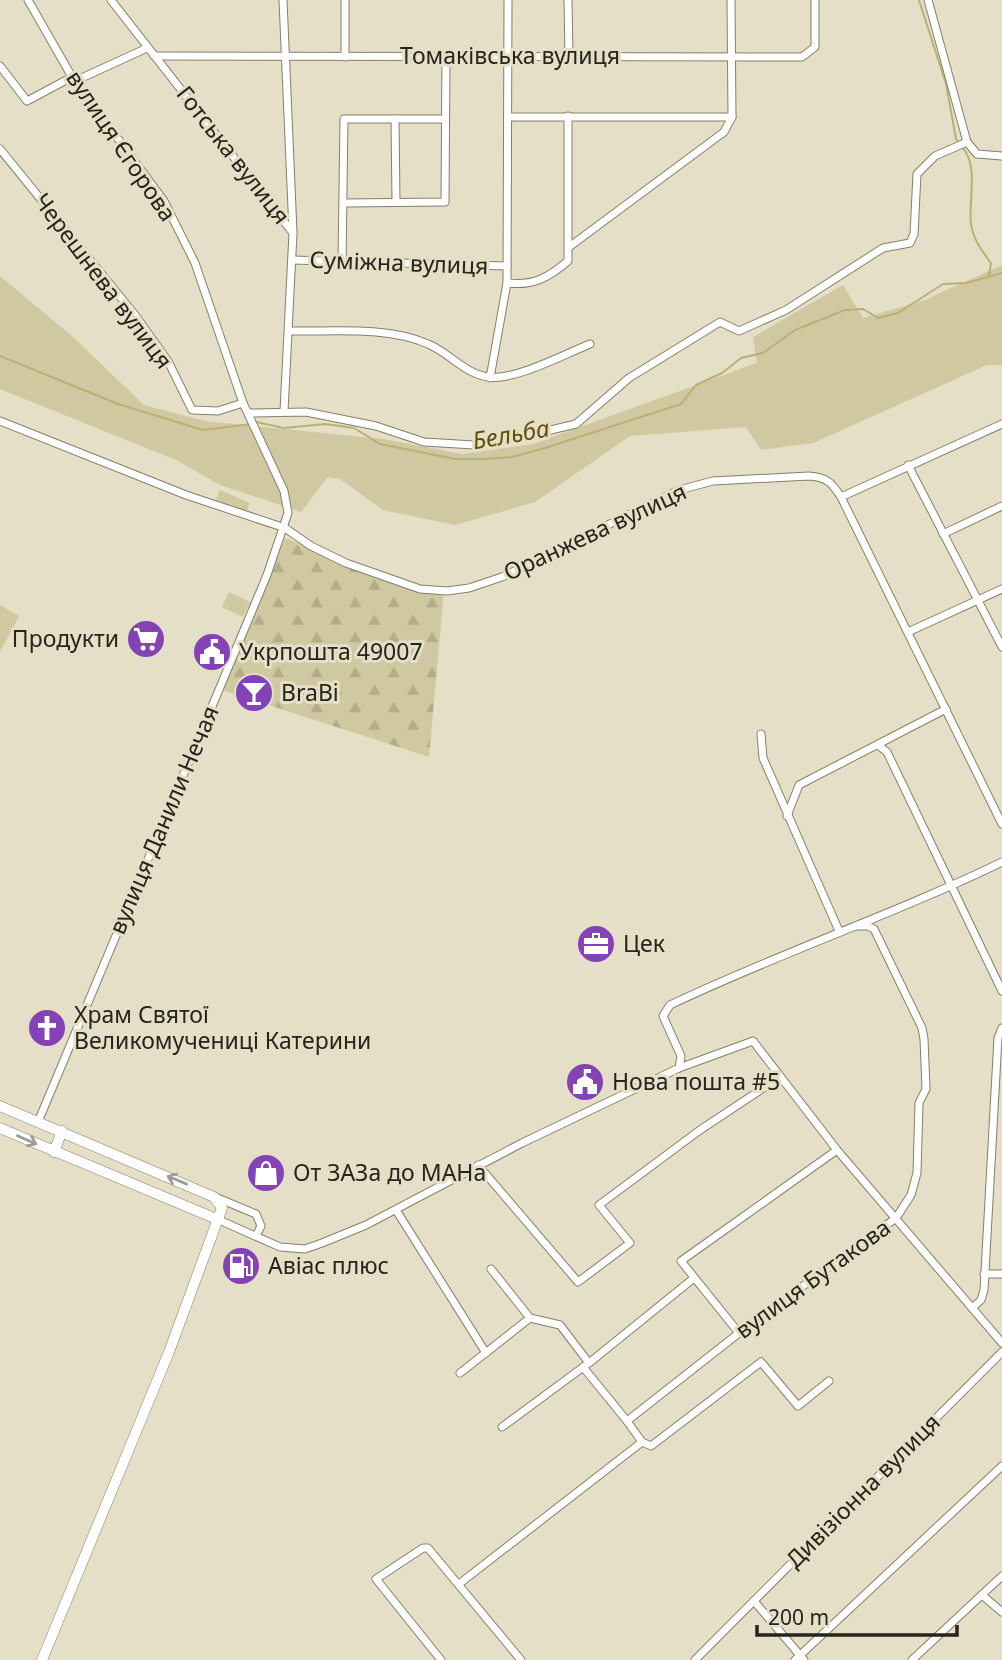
<svg xmlns="http://www.w3.org/2000/svg" width="1002" height="1660" viewBox="0 0 1002 1660" font-family="'Noto Sans',sans-serif">
<style>
.green{fill:#d0c8a0}
.forest{fill:url(#forest-firs)}
.lines{fill:none;stroke-linecap:round;stroke-linejoin:round}
.stream{stroke:#bcaf75;stroke-width:2}
.minor-casing{stroke:#848069;stroke-width:9}
.major-casing{stroke:#848069;stroke-width:11}
.minor{stroke:#fff;stroke-width:7}
.major{stroke:#fff;stroke-width:10}
.oneway{stroke:#9d9c98}
.labels{text-anchor:middle;stroke-width:6;stroke-linejoin:round;paint-order:stroke}
.street-label{font-size:23px;fill:#26241b;stroke:#e4dfc6}
.poi-label{font-size:23px;fill:#26241b;stroke:#e4dfc6;text-anchor:start}
.water-label{font-size:24px;font-style:italic;fill:#5f5108;stroke:#e4dfc6}
</style>
<defs>
<pattern id="forest-firs" width="22" height="20" patternUnits="userSpaceOnUse" patternTransform="scale(1.75)"><rect width="22" height="20" fill="#d0c8a0"/><path d="M5 1l3.5 6h-7zM16 11l3.5 6h-7z" fill="#b2ac89"/></pattern>
</defs>
<rect width="100%" height="100%" fill="#e4dfc6"/>
<!-- green -->
<g class="green">
<path d="M1002 265V365H987L813 443 761 450 746 427 630 436 535 502 455 525 383 510 340 479 328 477 301 512 220 485 176 460 0 389V276L73 337 144 405 205 421 383 439 462 454 533 444 757 363 753 337 843 285 863 318 925 300Z"/>
<path d="M220 490 250 503 245 514 215 501Z"/>
<path d="M229 592 250 602 243 617 222 607Z"/>
<path d="M0 605 19 616 0 652Z"/>
</g>
<!-- forest -->
<path class="forest" d="M285 538 401 583 444 591 429 757 222 690Z"/>
<g class="lines">
<!-- stream -->
<g class="stream">
<path d="M919 0 946 84 956 139 959 143"/>
<path d="M963 148C979 168 968 200 971 224 973 239 982 251 991 263L989 275"/>
<path d="M0 356 118 404 203 430 251 424"/>
<path d="M256 422 284 428 325 424 354 428 380 444 455 459H483L512 457 545 448 681 404 696 385 722 373 741 358 763 353 795 330 845 310 863 309 878 318 898 313 943 284 966 283 1002 273"/>
</g>
<defs>
<g id="minor">
<path d="M28 0 72 77 164 201 195 263 243 403 284 491 288 513 267 575 38 1122"/>
<path d="M111 0 293 233 284 411"/>
<path d="M283 0 293 232"/>
<path d="M345 0V57"/>
<path d="M568 0 569 57"/>
<path d="M928 0 967 142 977 154 1002 156"/>
<path d="M154 56 802 57 815 47V0"/>
<path d="M0 66 27 101 72 77"/>
<path d="M75 81 147 48"/>
<path d="M508 117H732"/>
<path d="M395 119 396 202"/>
<path d="M0 149 135 315 168 361 192 410 218 411 243 403"/>
<path d="M344 203 445 202 446 56"/>
<path d="M569 247 724 132 732 117 731 0"/>
<path d="M292 260 507 266"/>
<path d="M342 263 344 119H445"/>
<path d="M507 283C533 286 548 278 568 261V116"/>
<path d="M290 331C334 332 387 326 428 344 450 353 464 374 489 377 514 381 565 354 590 344"/>
<path d="M490 378 507 283 508 0"/>
<path d="M249 413 306 412 376 426 424 442 474 445 517 438 576 424 629 378 720 322 739 331 786 310 883 248 910 243 914 234 917 174 935 156 967 142"/>
<path d="M0 421 186 495 285 528 311 546 346 563 420 589 447 591 469 588 502 577 679 490 713 481 809 476C827 477 832 483 841 497L1002 824"/>
<path d="M908 465 1002 647"/>
<path d="M841 497 1002 424"/>
<path d="M943 534 1002 506"/>
<path d="M908 632 1002 589"/>
<path d="M761 734 763 758 839 931"/>
<path d="M878 745 887 752 1002 991"/>
<path d="M787 816 799 785 946 709"/>
<path d="M679 1068 681 1056 663 1016 670 1005C779 953 893 915 1002 862"/>
<path d="M478 1165 578 1282 630 1243 599 1205 700 1130 780 1077"/>
<path d="M215 1197 256 1214 261 1226 256 1236"/>
<path d="M396 1210 486 1353"/>
<path d="M219 1220 280 1247 305 1249 322 1243 366 1225 522 1143 679 1068 753 1041 837 1150 1002 1343"/>
<path d="M491 1269 530 1318"/>
<path d="M984 1274H1002"/>
<path d="M972 1308 981 1300 984 1290 998 1038 1002 1028"/>
<path d="M739 1333 681 1261 837 1150"/>
<path d="M583 1367 627 1421 739 1333 896 1218 911 1195 917 1173 919 1103 926 1089 924 1039 922 1028 874 929 868 926H855"/>
<path d="M460 1373 530 1318 560 1325 589 1363 694 1278"/>
<path d="M627 1421 642 1442 651 1446 761 1362 798 1406 829 1381"/>
<path d="M502 1427 586 1365"/>
<path d="M459 1584 642 1442"/>
<path d="M982 1595 1002 1612"/>
<path d="M754 1601 804 1660"/>
<path d="M441 1660 376 1579 423 1548H428L521 1660"/>
<path d="M695 1660 1002 1352"/>
<path d="M795 1660 1002 1466"/>
<path d="M912 1660 1002 1576"/>
</g>
<g id="major">
<path d="M0 1106 214 1197 222 1208 169 1352 42 1660"/>
<path d="M0 1128 219 1220"/>
<path d="M54 1152 62 1131"/>
</g>
</defs>
<!-- minor casing -->
<use href="#minor" class="minor-casing"/>
<!-- major casing -->
<use href="#major" class="major-casing"/>
<!-- minor -->
<use href="#minor" class="minor"/>
<!-- major -->
<use href="#major" class="major"/>
</g>
<!-- one-way arrows -->
<defs><path id="oneway-shaft" d="M-6 0H5M1.5-3L5.5 0L1.5 3" fill="none" stroke-width="1.6" stroke-linecap="round" stroke-linejoin="round" transform="scale(1.75)"/></defs>
<g class="oneway">
<use href="#oneway-shaft" transform="translate(27 1140) rotate(24)"/>
<use href="#oneway-shaft" transform="translate(177 1180) rotate(-157)"/>
</g>
<!-- icons -->
<defs>
<symbol id="supermarket-disc" viewBox="-11 -11 22 22"><circle r="9.5" fill="#8442b7" stroke="#e4dfc6"/><path d="M-6-5.5h2.5l.6 2H6L4.5 2H-2.5L-4.4-4H-6ZM-1.5 3.2a1.3 1.3 0 1 0 .1 0ZM3 3.2a1.3 1.3 0 1 0 .1 0Z" fill="#fff"/></symbol>
<symbol id="civic-disc" viewBox="-11 -11 22 22"><circle r="9.5" fill="#8442b7" stroke="#e4dfc6"/><path d="M-.6-6.5H3V-4.5H.6V-3L4-1V1h2V6H-6V1h2V-1L-.6-3ZM-1.2 2.5V6h2.4V2.5Z" fill="#fff"/></symbol>
<symbol id="bar-disc" viewBox="-11 -11 22 22"><circle r="9.5" fill="#8442b7" stroke="#e4dfc6"/><path d="M-6-5H6L.8 .8V4.5H3.5V6h-7V4.5H-.8V.8Z" fill="#fff"/></symbol>
<symbol id="office-disc" viewBox="-11 -11 22 22"><circle r="9.5" fill="#8442b7" stroke="#e4dfc6"/><path d="M-6-3h4V-5.5h4V-3h4V5H-6ZM-1-4.5V-3h2v-1.5ZM-6 0V1H6V0Z" fill="#fff"/></symbol>
<symbol id="church-disc" viewBox="-11 -11 22 22"><circle r="9.5" fill="#8442b7" stroke="#e4dfc6"/><path d="M-1.2-6h2.4v3.5h3.3v2.4h-3.3V6h-2.4V-.1h-3.3v-2.4h3.3Z" fill="#fff"/></symbol>
<symbol id="shop-disc" viewBox="-11 -11 22 22"><circle r="9.5" fill="#8442b7" stroke="#e4dfc6"/><path d="M-5-2.5h2.3a2.7 3.5 0 0 1 5.4 0H5L5.5 6h-11ZM-1.5-2.5h3a1.5 2.3 0 0 0-3 0Z" fill="#fff"/></symbol>
<symbol id="fuel-disc" viewBox="-11 -11 22 22"><circle r="9.5" fill="#8442b7" stroke="#e4dfc6"/><path d="M-5.5-6h7V0h2V4h1.3V-2.5L3-4.5l.8-.8L6-3V5H2.5V1h-1V6h-7ZM-4.2-4.7v3.2H.2V-4.7Z" fill="#fff"/></symbol>
</defs>
<g fill-rule="evenodd">
<use href="#supermarket-disc" x="124" y="617" width="44" height="44"/>
<use href="#civic-disc" x="190" y="630" width="44" height="44"/>
<use href="#bar-disc" x="232" y="671" width="44" height="44"/>
<use href="#office-disc" x="574" y="922" width="44" height="44"/>
<use href="#church-disc" x="25" y="1006" width="44" height="44"/>
<use href="#civic-disc" x="563" y="1060" width="44" height="44"/>
<use href="#shop-disc" x="244" y="1151" width="44" height="44"/>
<use href="#fuel-disc" x="219" y="1244" width="44" height="44"/>
</g>
<g class="labels">
<!-- street labels -->
<g class="street-label">
<text x="510" y="64">Томаківська вулиця</text>
<text transform="translate(121 146) rotate(56)" y="8">вулиця Єгорова</text>
<text transform="translate(233 155) rotate(52)" y="8">Готська вулиця</text>
<text transform="translate(399 263) rotate(2)" y="8">Суміжна вулиця</text>
<text transform="translate(103 281) rotate(53)" y="8">Черешнева вулиця</text>
<text transform="translate(595 532) rotate(-25)" y="8">Оранжева вулиця</text>
<text transform="translate(164 820) rotate(-67)" y="8">вулиця Данили Нечая</text>
<text transform="translate(813 1279) rotate(-36)" y="8">вулиця Бутакова</text>
<text transform="translate(863 1491) rotate(-45)" y="8">Дивізіонна вулиця</text>
</g>
<!-- poi labels -->
<g class="poi-label">
<text x="119" y="647" text-anchor="end">Продукти</text>
<text x="239" y="660">Укрпошта 49007</text>
<text x="281" y="701">BraBi</text>
<text x="623" y="952">Цек</text>
<text x="74" y="1023">Храм Святої<tspan x="74" dy="26">Великомучениці Катерини</tspan></text>
<text x="612" y="1090">Нова пошта #5</text>
<text x="293" y="1181">От ЗАЗа до МАНа</text>
<text x="268" y="1274">Авіас плюс</text>
</g>
<!-- water labels -->
<g class="water-label">
<text transform="translate(511 435) rotate(-10)" y="8">Бельба</text>
</g>
</g>
<!-- scale -->
<path d="M757 1625v10h200v-10" fill="none" stroke="#26241b" stroke-width="3.5"/>
<text x="768" y="1625" font-size="21" fill="#26241b" stroke="#e4dfc6" stroke-width="5" paint-order="stroke">200 m</text>
</svg>
